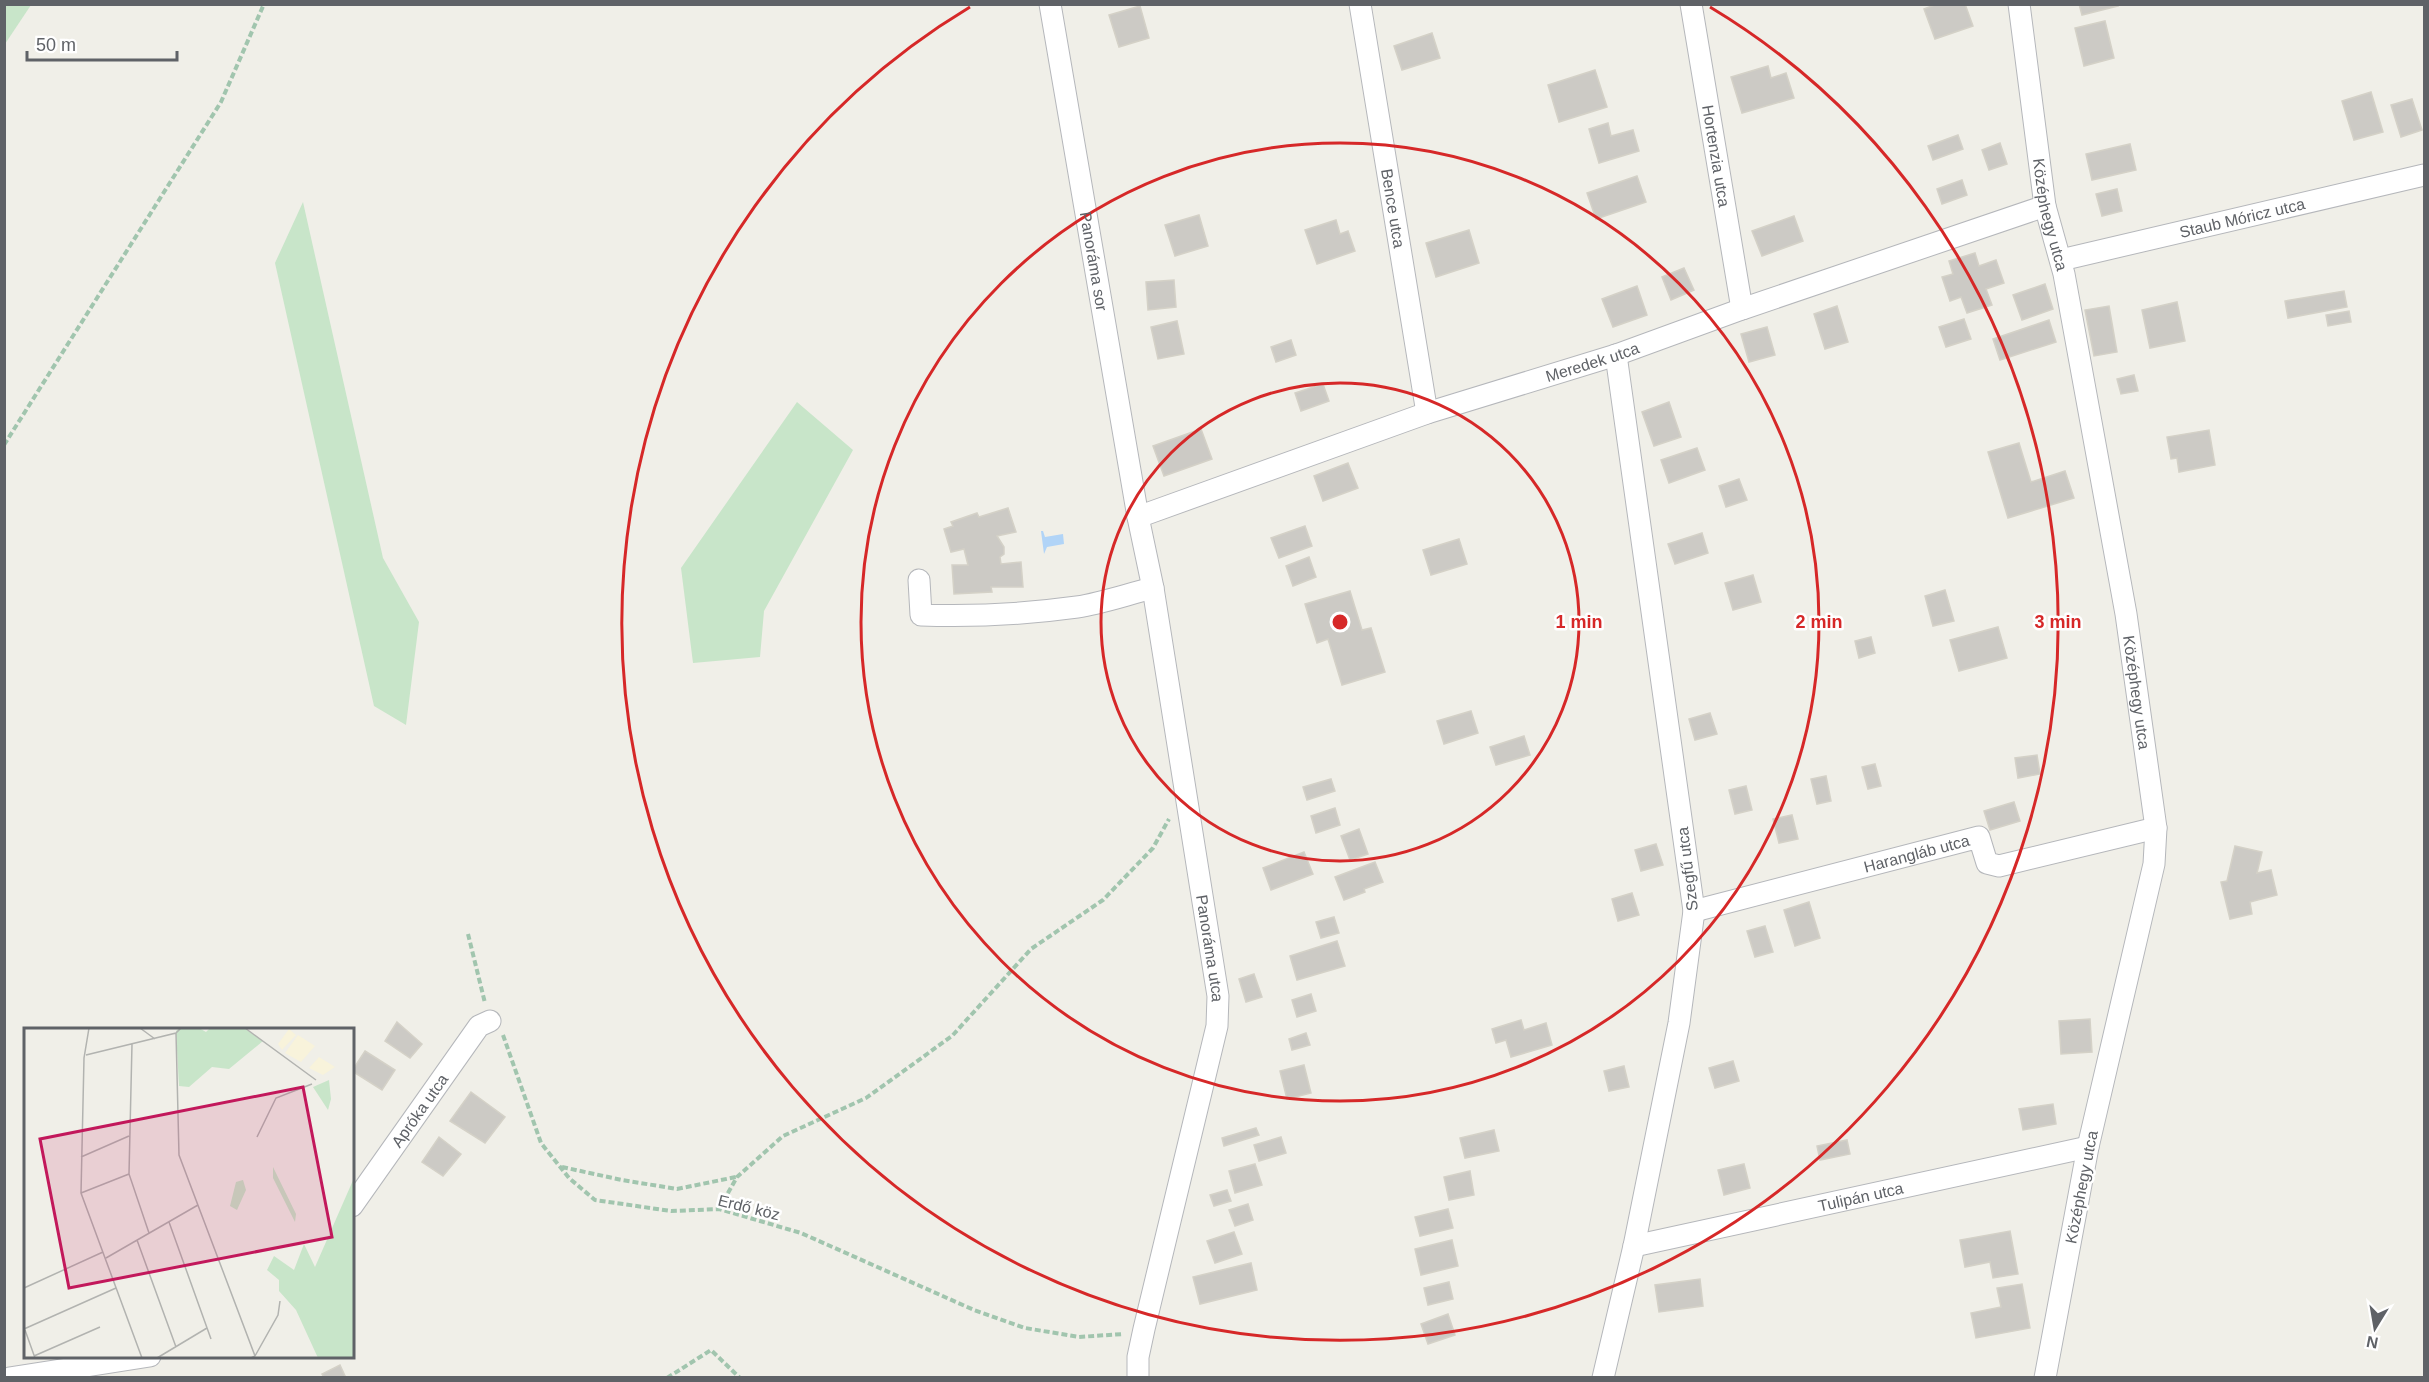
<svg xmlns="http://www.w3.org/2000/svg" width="2429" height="1382" viewBox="0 0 2429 1382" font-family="Arial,sans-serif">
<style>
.green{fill:#c8e5c9}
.water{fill:#b1d4f7}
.building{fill:#cccac5;stroke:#d4d1c7;stroke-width:1.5}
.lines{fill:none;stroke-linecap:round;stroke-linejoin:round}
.minor-casing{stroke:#b5b7bb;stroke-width:23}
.path{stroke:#a1c5ae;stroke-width:4;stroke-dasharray:6 3;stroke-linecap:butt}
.minor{stroke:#fff;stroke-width:21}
.ring{fill:none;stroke:#d62828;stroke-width:3}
.labels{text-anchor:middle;stroke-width:5;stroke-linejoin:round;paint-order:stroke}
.street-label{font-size:16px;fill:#5f6267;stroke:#fff}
.inset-road{fill:none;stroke:#b2b3b0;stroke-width:1.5}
.view{fill:#c2185b;fill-opacity:0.15;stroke:#c2185b;stroke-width:3}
.inset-edge{fill:none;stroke:#5f6267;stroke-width:3}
.centre{fill:#d62828;stroke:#fff;stroke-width:3}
.ring-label{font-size:18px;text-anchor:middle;font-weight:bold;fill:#d62828;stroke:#fff;stroke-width:5;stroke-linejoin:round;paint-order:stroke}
</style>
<rect width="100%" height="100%" fill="#f0efe8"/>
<!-- green -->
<g class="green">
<path d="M5 4 31 5 5 44 4 5Z"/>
<path d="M303 202 383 558 419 622 406 725 374 706 275 263Z"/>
<path d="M797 402 853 450 764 611 760 657 693 663 681 568Z"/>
</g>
<!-- water -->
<path class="water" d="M1041 531H1043L1045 537 1063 534 1064 544 1047 547 1044 554Z"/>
<!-- building -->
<g class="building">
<path d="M1937 4H1965L1973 26 1935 39 1924 9Z"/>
<path d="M2079 4H2117L2118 6 2082 15Z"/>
<path d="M1140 6 1149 38 1119 47 1109 15Z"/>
<path d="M2105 21 2114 58 2084 66 2075 28Z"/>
<path d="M1432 33 1440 58 1402 70 1394 46Z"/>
<path d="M1768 66 1771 78 1786 73 1794 98 1742 113 1731 77Z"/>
<path d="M1595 70 1607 107 1559 122 1548 85Z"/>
<path d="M2371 92 2383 132 2354 140 2342 101Z"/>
<path d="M2412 99 2422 130 2401 137 2391 105Z"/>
<path d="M1608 123 1611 136 1633 130 1639 151 1599 163 1589 129Z"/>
<path d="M1958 135 1963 149 1933 160 1928 146Z"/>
<path d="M2000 143 2007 164 1989 170 1982 150Z"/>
<path d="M2130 144 2136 170 2092 180 2086 154Z"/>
<path d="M1637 176 1646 202 1596 219 1587 193Z"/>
<path d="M1962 180 1967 195 1942 204 1937 189Z"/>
<path d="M2117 189 2122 211 2102 216 2096 194Z"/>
<path d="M1199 215 1208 246 1175 256 1165 225Z"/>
<path d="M1794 216 1803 241 1762 256 1752 231Z"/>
<path d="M1336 220 1340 234 1348 231 1355 251 1317 264 1305 230Z"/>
<path d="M1469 230 1479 263 1436 277 1426 243Z"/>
<path d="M1975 253 1979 266 1996 260 2004 283 1986 289 1992 305 1967 313 1961 297 1950 301 1942 277 1953 274 1949 261Z"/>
<path d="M1684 268 1694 290 1671 300 1662 277Z"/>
<path d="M1174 280 1176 307 1148 310 1146 282Z"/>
<path d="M2045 284 2053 309 2022 320 2013 295Z"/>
<path d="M1637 286 1647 315 1613 327 1602 299Z"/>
<path d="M2344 291 2347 307 2288 318 2285 301Z"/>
<path d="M2177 302 2185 341 2150 348 2142 310Z"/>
<path d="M1837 306 1848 342 1825 349 1814 314Z"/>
<path d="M2109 306 2117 352 2094 356 2085 310Z"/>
<path d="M2349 311 2351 322 2328 326 2326 315Z"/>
<path d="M1964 319 1971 339 1946 347 1939 327Z"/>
<path d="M2049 320 2056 342 2000 360 1993 339Z"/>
<path d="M1177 321 1184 354 1158 359 1151 327Z"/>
<path d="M1767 327 1775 355 1749 362 1741 334Z"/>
<path d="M1291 340 1296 355 1276 362 1271 347Z"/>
<path d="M2134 375 2138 391 2121 394 2117 379Z"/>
<path d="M1323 384 1329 401 1301 411 1295 393Z"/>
<path d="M1669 402 1681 437 1654 446 1642 412Z"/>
<path d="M1201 429 1212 459 1164 476 1153 446Z"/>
<path d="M2209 430 2215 465 2179 472 2177 458 2171 459 2167 437Z"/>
<path d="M2019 443 2031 482 2065 471 2074 498 2008 518 1988 452Z"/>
<path d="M1697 448 1705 470 1669 483 1661 460Z"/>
<path d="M1348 463 1358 488 1323 501 1314 476Z"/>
<path d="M1739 479 1747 500 1726 507 1719 486Z"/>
<path d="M1008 508 1016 532 997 536 1004 547V554L1000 557 1001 564 1021 562 1023 587H991L992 592 954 594 952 565H968L964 549 951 552 944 529 953 526 951 522 977 513 979 517Z"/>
<path d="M1305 526 1312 546 1279 558 1271 538Z"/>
<path d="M1702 533 1708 553 1675 564 1668 544Z"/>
<path d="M1459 539 1467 564 1431 575 1423 550Z"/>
<path d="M1309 557 1316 577 1293 586 1286 566Z"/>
<path d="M1753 575 1761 602 1733 610 1725 583Z"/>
<path d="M1945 590 1954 621 1933 626 1925 596Z"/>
<path d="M1350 591 1362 630 1371 628 1385 672 1342 685 1328 639 1317 643 1305 604Z"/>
<path d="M1998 627 2007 658 1959 671 1950 640Z"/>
<path d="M1871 637 1875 653 1859 658 1855 641Z"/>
<path d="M1471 711 1478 733 1444 744 1437 721Z"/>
<path d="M1710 713 1717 734 1695 740 1689 719Z"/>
<path d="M1524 736 1530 755 1496 765 1490 747Z"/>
<path d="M2037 755 2040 774 2018 778 2015 758Z"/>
<path d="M1875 764 1881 786 1868 789 1862 767Z"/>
<path d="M1826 776 1831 801 1817 804 1811 779Z"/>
<path d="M1331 779 1335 791 1307 800 1303 787Z"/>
<path d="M1746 786 1752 810 1735 814 1729 790Z"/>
<path d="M2014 802 2020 821 1990 830 1984 811Z"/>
<path d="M1335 808 1340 825 1316 833 1311 816Z"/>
<path d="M1792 815 1798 839 1779 843 1773 819Z"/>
<path d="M1359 829 1368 854 1350 860 1341 836Z"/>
<path d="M1656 844 1663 865 1641 871 1635 850Z"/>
<path d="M2235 846 2262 852 2257 873 2271 870 2277 895 2250 902 2252 914 2230 919 2221 882 2227 881Z"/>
<path d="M1304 852 1313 874 1271 890 1263 868Z"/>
<path d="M1375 862 1383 882 1364 889 1365 892 1344 900 1335 877Z"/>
<path d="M1632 893 1639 915 1618 921 1612 899Z"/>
<path d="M1809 902 1820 938 1795 946 1784 910Z"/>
<path d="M1334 917 1339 933 1321 938 1316 922Z"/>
<path d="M1765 926 1773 952 1755 957 1747 931Z"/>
<path d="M1337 941 1345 966 1297 980 1290 956Z"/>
<path d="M1254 974 1262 997 1246 1002 1239 979Z"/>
<path d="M1311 994 1316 1011 1297 1017 1292 1000Z"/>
<path d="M2090 1019 2092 1052 2061 1054 2059 1021Z"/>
<path d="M1521 1020 1524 1030 1546 1023 1552 1045 1511 1057 1506 1040 1496 1043 1492 1029Z"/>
<path d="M397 1022 422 1044 410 1058 385 1041Z"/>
<path d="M1306 1033 1310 1045 1292 1050 1289 1039Z"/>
<path d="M365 1051 395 1070 382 1090 352 1071Z"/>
<path d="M1733 1061 1739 1081 1715 1088 1709 1068Z"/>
<path d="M1304 1065 1311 1093 1287 1099 1280 1071Z"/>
<path d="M1624 1066 1629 1087 1609 1091 1604 1071Z"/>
<path d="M471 1092 505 1117 485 1143 450 1121Z"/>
<path d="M2053 1104 2056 1124 2023 1130 2019 1109Z"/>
<path d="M1256 1128 1259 1135 1224 1146 1222 1138Z"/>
<path d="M1494 1130 1499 1151 1465 1158 1460 1138Z"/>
<path d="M439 1137 461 1154 443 1176 422 1162Z"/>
<path d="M1281 1137 1286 1153 1259 1161 1254 1145Z"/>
<path d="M1847 1140 1850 1154 1820 1160 1817 1146Z"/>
<path d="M1255 1164 1262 1185 1235 1193 1229 1171Z"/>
<path d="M1744 1164 1750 1188 1724 1195 1718 1170Z"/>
<path d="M1470 1171 1474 1195 1449 1200 1444 1177Z"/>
<path d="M1227 1190 1231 1201 1214 1206 1210 1195Z"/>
<path d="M1248 1204 1253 1220 1235 1226 1229 1210Z"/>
<path d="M1448 1209 1453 1228 1420 1236 1415 1217Z"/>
<path d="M2010 1231 2018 1274 1993 1278 1990 1262 1965 1267 1960 1240Z"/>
<path d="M1234 1232 1242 1254 1215 1263 1207 1241Z"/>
<path d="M1452 1240 1458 1266 1421 1275 1415 1249Z"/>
<path d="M1251 1263 1257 1290 1200 1304 1193 1277Z"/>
<path d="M1700 1279 1703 1306 1659 1312 1655 1285Z"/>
<path d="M1449 1282 1453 1299 1428 1305 1424 1288Z"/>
<path d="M2022 1284 2030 1328 1976 1338 1971 1313 2001 1307 1997 1288Z"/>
<path d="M1448 1314 1455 1335 1428 1344 1421 1324Z"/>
<path d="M340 1365 346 1378H324L322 1374Z"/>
</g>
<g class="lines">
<defs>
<g id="minor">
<path id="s1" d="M1050 4 1138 517 1153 588 1218 996 1217 1026 1144 1329 1138 1357V1378"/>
<path id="s2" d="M1360 4 1427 413"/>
<path id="s3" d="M1691 4 1742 309"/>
<path id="s4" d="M2019 4 2045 206 2064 274 2126 614 2156 828 2154 864 2088 1147 2045 1378"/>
<path id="s5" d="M2061 260 2424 175"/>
<path id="s6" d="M1138 517 1427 413 1616 355 1742 309 2045 206"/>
<path d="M919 580 921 615C973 617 1026 614 1077 607 1103 603 1128 594 1153 588"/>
<path id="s7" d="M1694 911 1979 837 1987 863 1999 866 2156 828"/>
<path id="s8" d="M352 1206 479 1026 490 1021"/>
<path id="s9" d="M1634 1246 2088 1147"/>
<path d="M9 1378 150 1356"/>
<path d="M1603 1378 1634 1246 1679 1023 1694 911 1616 355"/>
</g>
</defs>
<!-- minor casing -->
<use href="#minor" class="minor-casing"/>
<!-- path -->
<g class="path">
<path d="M4 445 221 102 264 4"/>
<path d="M468 934 485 1003"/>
<path d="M503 1035 541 1143 569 1178 595 1200 671 1211 719 1209 801 1233 974 1310 1025 1328 1079 1337 1123 1334"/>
<path d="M562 1167 622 1180 677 1189 736 1177"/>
<path d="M719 1209 737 1177 783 1136 866 1098 952 1036 1031 949 1103 900 1153 848 1169 819"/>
<path d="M667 1378 711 1350 740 1378"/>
</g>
<!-- minor -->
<use href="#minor" class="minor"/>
</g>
<!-- distance rings -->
<g class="ring">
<circle cx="1340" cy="622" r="239"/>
<circle cx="1340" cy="622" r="479"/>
<path d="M1710 7A718 718 0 1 1 970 7"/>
</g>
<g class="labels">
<!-- street labels -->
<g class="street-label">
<text dy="6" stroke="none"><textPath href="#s3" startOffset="154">Hortenzia utca</textPath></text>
<text dy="6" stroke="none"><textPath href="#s2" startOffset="207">Bence utca</textPath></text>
<text dy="6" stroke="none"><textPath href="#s4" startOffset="213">Középhegy utca</textPath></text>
<text dy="6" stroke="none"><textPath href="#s5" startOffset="186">Staub Móricz utca</textPath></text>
<text dy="6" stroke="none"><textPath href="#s1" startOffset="261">Panoráma sor</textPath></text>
<text dy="6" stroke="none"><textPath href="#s6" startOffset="480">Meredek utca</textPath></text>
<text dy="6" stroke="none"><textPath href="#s4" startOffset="699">Középhegy utca</textPath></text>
<text dy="6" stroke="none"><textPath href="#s7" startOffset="230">Harangláb utca</textPath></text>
<text transform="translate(1687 869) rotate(-97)" y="6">Szegfű utca</text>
<text dy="6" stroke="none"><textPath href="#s1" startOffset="958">Panoráma utca</textPath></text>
<text dy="6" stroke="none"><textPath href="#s8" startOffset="117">Apróka utca</textPath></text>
<text transform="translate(2081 1187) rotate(-79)" y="6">Középhegy utca</text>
<text dy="6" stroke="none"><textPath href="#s9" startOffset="232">Tulipán utca</textPath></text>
<text transform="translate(749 1207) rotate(14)" y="6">Erdő köz</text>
</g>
</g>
<!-- overview -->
<g transform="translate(24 1028)">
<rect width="330" height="330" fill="#f0efe8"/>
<path d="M155 0H175L182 4 186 0H220L239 13 205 41 188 39 165 59 155 58 152 3ZM305 52 307 71 304 82 289 59ZM249 139 272 186 271 194 249 150ZM330 150V330H294L272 282 255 263V252L243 242 250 228 270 242 280 216 291 239ZM219 152 222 162 213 182 206 178 212 154Z" fill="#c8e5c9"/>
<path d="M265 1 272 7 258 22 254 16ZM274 7 291 18 277 34 261 25ZM295 29 308 37 311 39 299 47 285 40Z" fill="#f8f3db"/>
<path class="inset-road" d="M65 0 60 30 57 165 118 330M116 0 131 11M221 0 292 52M152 5 155 127 231 328 227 330M108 16 105 146 125 205M62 27 152 5 157 0M233 109 252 70 288 56M57 129 105 108M57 165 105 146M145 194 187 311M113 212 152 319M82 230 174 177M0 260 79 224M0 301 92 260M1 302 11 330M10 328 76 299M231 328 254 287 256 273M133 330 183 300"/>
<path class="view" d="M279 59 308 209 45 260 16 111Z"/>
<rect width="330" height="330" class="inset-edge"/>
</g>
<circle cx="1340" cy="622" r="9" class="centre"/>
<g class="ring-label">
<text x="1579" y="628">1 min</text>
<text x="1819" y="628">2 min</text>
<text x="2058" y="628">3 min</text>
</g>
<!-- border -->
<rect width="2429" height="1382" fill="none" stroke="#5f6267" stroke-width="12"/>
<!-- north arrow -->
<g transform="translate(2375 1328) rotate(191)" stroke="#ffffff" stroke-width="4.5" paint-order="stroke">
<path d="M0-4.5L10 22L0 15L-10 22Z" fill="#5f6267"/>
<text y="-9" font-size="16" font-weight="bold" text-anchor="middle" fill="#5f6267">N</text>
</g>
<!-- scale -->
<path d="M27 51v9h150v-9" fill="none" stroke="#5f6267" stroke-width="3"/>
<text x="36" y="51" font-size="18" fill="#5f6267" stroke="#ffffff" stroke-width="4.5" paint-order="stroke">50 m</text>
</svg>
